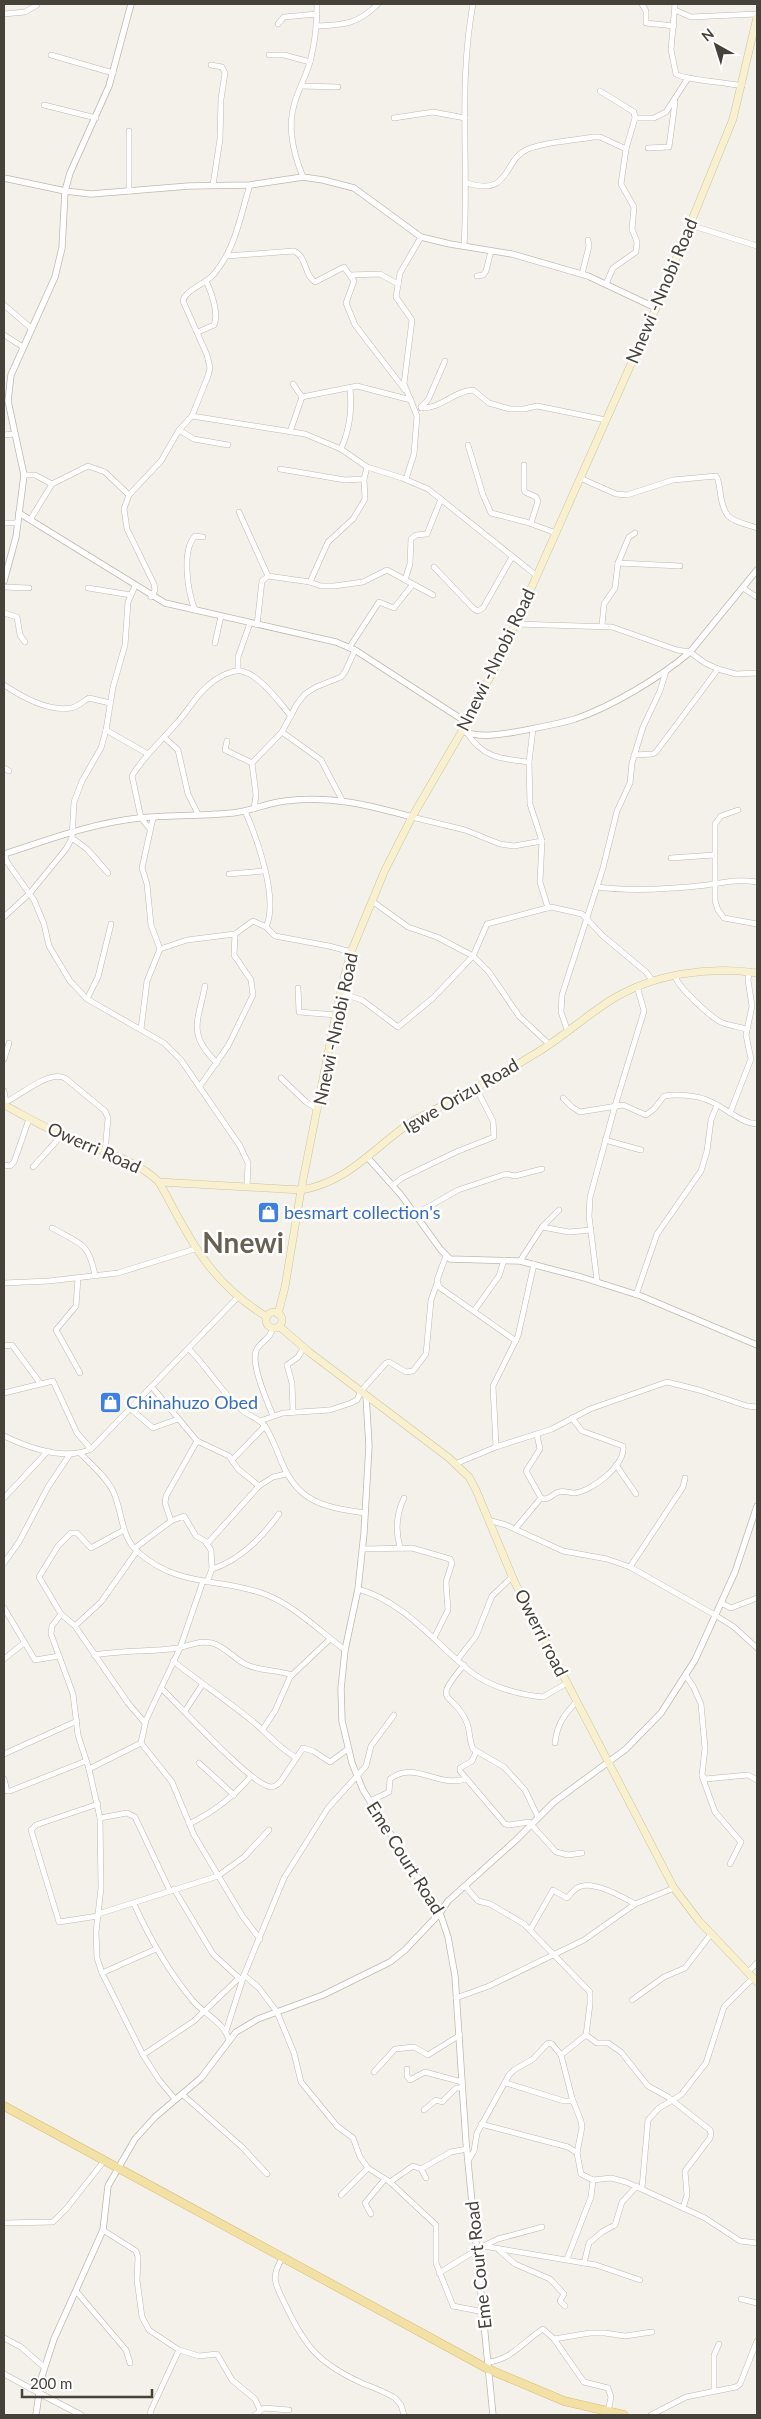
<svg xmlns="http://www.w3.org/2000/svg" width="761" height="2419" viewBox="0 0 761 2419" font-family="Lato,sans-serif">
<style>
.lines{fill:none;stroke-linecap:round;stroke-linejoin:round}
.minor-casing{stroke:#beb9ae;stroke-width:6}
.tertiary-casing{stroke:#beb9ae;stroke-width:7}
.secondary-casing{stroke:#cdc49f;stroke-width:8}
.primary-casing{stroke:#d6bd75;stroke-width:9}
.minor{stroke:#fff;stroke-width:5}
.tertiary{stroke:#fff;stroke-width:5.5}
.secondary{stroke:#f8f0cf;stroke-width:7}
.primary{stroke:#f3e0a4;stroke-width:8}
.labels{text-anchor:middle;stroke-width:5;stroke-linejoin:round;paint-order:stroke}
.street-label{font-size:18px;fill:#464239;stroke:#fff}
.shop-label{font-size:18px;fill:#366cbe;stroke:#fff;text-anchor:start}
.town-label{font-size:28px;font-weight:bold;fill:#686052;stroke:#fff}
</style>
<rect width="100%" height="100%" fill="#f3f1ea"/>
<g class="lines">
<defs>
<g id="minor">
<path d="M642 4 646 11V23L674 26"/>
<path d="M675 4 671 50 676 74C681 79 730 83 742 86"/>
<path d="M675 10 691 17 757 14"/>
<path d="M4 14 25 12 37 5"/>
<path d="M278 24 284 17 317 14"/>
<path d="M317 26C344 25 358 24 378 4"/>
<path d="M51 55 113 73"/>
<path d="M269 55H284L310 62"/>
<path d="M211 65 222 67 225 73 221 99 220 139 213 185"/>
<path d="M301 86 338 87"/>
<path d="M600 91 634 112 635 118"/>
<path d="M44 105 96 118"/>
<path d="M394 118 433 112 465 118"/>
<path d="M129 131V191"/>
<path d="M648 148 669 147 675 102"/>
<path d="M303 177C294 155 287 129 294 105 298 90 306 76 310 62 315 43 317 23 317 4"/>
<path d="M467 183C512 197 502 160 528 149 548 141 572 141 593 137H600L626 149"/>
<path d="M690 225 757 246"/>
<path d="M464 246C469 165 458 84 473 4"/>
<path d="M227 256 294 251C307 257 304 275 315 282L344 267 354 281 346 303 355 325 405 390"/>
<path d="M582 274 589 246 588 240"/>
<path d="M350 275 380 274 398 284"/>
<path d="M477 276 483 275 486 271 491 251"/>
<path d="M606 284 613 268 636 252 637 242 632 229 634 207 621 184 626 149 635 118H654L666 112 688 78"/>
<path d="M4 305 31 328"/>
<path d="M198 332 214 325C219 314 212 294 207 283"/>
<path d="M4 335 23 347"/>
<path d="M302 397 357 386 411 400"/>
<path d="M421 407 428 400 445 361"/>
<path d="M421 408C441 409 454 391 473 390L489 403 510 409H524L537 406 606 420"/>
<path d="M192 416 305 434 341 449 367 467 402 478 428 489 537 576"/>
<path d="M179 430 194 439 228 445"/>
<path d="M290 432 302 397 293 384"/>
<path d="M4 435 14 434"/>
<path d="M468 445 483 495 491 513 526 522 556 533"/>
<path d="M341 449C350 428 352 410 350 388"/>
<path d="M524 465V489L525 492 536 497 538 501 531 523"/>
<path d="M280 469 345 480 364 479"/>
<path d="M24 475H35L52 484"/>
<path d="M580 478 616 494 627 495 673 480 716 476C719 480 719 485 720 491 724 521 730 519 757 528"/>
<path d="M406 479 414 454 417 416 404 384 412 320 396 297 400 273 421 237"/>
<path d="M239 512 268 576"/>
<path d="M30 520 52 484 88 466 105 472 129 495"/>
<path d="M4 523H18"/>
<path d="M618 563 680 566"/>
<path d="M434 567 474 609 478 611 483 608 512 557"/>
<path d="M405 580 410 564 411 539 416 535 427 534 441 499"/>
<path d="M310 582 328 542 353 519 365 499 364 479 367 467"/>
<path d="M4 587 29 588"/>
<path d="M88 588 131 595"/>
<path d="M743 588 757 597"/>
<path d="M151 597 155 590 154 584 127 529 124 509 129 495 161 461 179 430 192 416 208 376 210 368 207 355 183 301C186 289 206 284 214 274 236 248 240 216 250 185"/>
<path d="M195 610C188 593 181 551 195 536L203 537"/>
<path d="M4 613 17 617 20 635 25 642"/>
<path d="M516 624 612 627 677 650 690 652 705 663 718 669 736 674 757 673"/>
<path d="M257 625 262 581 268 576 310 582 321 586H334L363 582 387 570 433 595"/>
<path d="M602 625 604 604 615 588 618 563 629 537 635 533"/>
<path d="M215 643 221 616"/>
<path d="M349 648 379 602 394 608 413 584"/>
<path d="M238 670V657L250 623"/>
<path d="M4 685C22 697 48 712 71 708 78 707 83 701 89 698L110 703"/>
<path d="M533 729 529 762 530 804 542 841 540 882 548 908"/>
<path d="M106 730 148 754"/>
<path d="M282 732 321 760 342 800"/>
<path d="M467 733C483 758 502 759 529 762"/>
<path d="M164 737 178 750 188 794 198 814"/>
<path d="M227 741 225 750 252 763"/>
<path d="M634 755 653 754 656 752 718 669"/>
<path d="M4 768 9 771"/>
<path d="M254 809 256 795 252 763 282 732 297 704 305 694 316 687 341 677 345 672 355 650"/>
<path d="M738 810 721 816 715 824V901L718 910 724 918 757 924"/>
<path d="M245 811C257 838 279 899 266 927"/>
<path d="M412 817 465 830 500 844 514 846 542 841"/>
<path d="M153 818 142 868 147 884 151 925 160 949"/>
<path d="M150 829 141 818 132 776C143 757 161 741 176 724 193 705 201 685 226 674 231 672 236 670 241 671 259 674 279 702 291 716"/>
<path d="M72 838 87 849 108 873"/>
<path d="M4 853 7 862 34 900 44 924 49 946 70 981 87 999 164 1043 181 1060 240 1146 248 1163 247 1187"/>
<path d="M671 858 714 855"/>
<path d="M229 874 264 871"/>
<path d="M597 887C633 892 672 889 707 885 726 882 737 879 757 882"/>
<path d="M372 901 408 927 437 937 473 956 489 972 519 1016 550 1045"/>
<path d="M4 917 30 893 66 849 72 838 74 802 82 781 101 748 106 730 113 687 125 645 128 602 135 586"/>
<path d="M675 976C678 987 712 1019 723 1023 731 1026 740 1027 747 1029"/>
<path d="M205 986C198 1022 187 1034 217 1063"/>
<path d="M298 988 299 1012 336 1015"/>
<path d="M340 993 362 1000 398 1027 433 998 473 956 487 924 551 907 582 914 603 936 646 972 652 980"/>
<path d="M87 999 98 977 111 924"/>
<path d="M141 1029 147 981 160 949 187 940 235 934 253 921 266 927 275 936 329 946 351 952"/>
<path d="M568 1032 561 1012 562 995 603 868 617 811 630 783 632 763 643 727 660 691 666 671"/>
<path d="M4 1059 9 1043"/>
<path d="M281 1078 306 1102 318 1109"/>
<path d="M200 1086 228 1046 253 995 251 980 234 955 235 934"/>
<path d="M4 1091 6 1102"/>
<path d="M563 1098 572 1107 580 1112 623 1105 646 1115 654 1109 664 1096C676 1094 695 1095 707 1100 724 1106 738 1122 757 1124"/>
<path d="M4 1103C20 1096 48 1070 65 1078L105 1111 108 1118 105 1152"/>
<path d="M730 1113 751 1059 746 1035 752 1006 748 980 749 972"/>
<path d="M605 1140 641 1150"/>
<path d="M4 1165 10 1166 14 1162 29 1119"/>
<path d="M33 1167 62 1135"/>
<path d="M393 1185 402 1178 456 1152 494 1137 493 1121 476 1088"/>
<path d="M416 1214 458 1190 506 1174 515 1176 542 1169"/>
<path d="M542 1227 569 1232 591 1230"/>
<path d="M52 1228C80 1244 88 1241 95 1275"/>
<path d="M446 1256 437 1280 439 1287 516 1341"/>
<path d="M520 1261 542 1227 559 1210"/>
<path d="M78 1278 76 1306 56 1330 80 1373"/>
<path d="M597 1281 589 1216 590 1197 615 1106 644 1011 637 986"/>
<path d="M4 1283 49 1281 118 1273 195 1249"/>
<path d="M636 1295 657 1234 701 1171 707 1151 711 1120 717 1105"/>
<path d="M474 1311 499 1276 504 1260"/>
<path d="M272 1328C272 1338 261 1341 257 1349 249 1362 268 1403 273 1416"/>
<path d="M4 1346 12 1345 40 1383"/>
<path d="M189 1349C208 1368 222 1393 242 1410 249 1416 258 1418 264 1425 272 1436 277 1451 282 1463 299 1504 326 1507 365 1513"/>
<path d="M152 1387 197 1441 229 1456 238 1469 259 1486"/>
<path d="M4 1393 53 1381 77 1433 91 1449"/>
<path d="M131 1409 153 1428 178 1419"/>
<path d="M293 1412 292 1383 287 1365 298 1357 304 1347"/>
<path d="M260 1421 283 1413 330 1410 351 1403 357 1400 361 1391 386 1363 389 1362 406 1372 413 1371 426 1354 431 1300 437 1283"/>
<path d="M4 1436C29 1448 65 1461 91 1449L238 1297"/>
<path d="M496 1447 493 1386 518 1336 534 1264"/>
<path d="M81 1454C92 1465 106 1477 113 1491 123 1512 120 1537 139 1553 181 1589 222 1577 267 1595 296 1607 321 1632 345 1650"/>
<path d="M233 1459 265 1426"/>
<path d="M455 1464 496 1447 552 1429 590 1409 667 1382 699 1390 747 1406 757 1407"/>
<path d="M616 1465 636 1494"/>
<path d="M4 1498 48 1451"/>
<path d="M541 1498C550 1501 551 1494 559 1492 564 1490 569 1493 574 1493 591 1492 626 1465 623 1446L582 1431 572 1418"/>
<path d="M488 1520 506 1525 563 1551 607 1559 630 1567 715 1615 734 1627 757 1648"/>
<path d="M171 1521 165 1503 166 1496 197 1441"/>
<path d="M515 1529 541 1498 526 1471 540 1449 537 1435"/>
<path d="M124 1530 91 1548 77 1533H71L58 1546 39 1577 61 1614 75 1626 128 1703 145 1723"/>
<path d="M207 1544 259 1486 273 1477 286 1474"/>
<path d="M400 1547C395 1530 396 1515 404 1498"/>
<path d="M135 1548 171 1521 184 1516 196 1536 205 1541 211 1550 212 1569 207 1582"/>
<path d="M363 1549 412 1548 450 1559 452 1563 446 1582 448 1610 434 1638"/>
<path d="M4 1563 19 1542 48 1487 70 1454"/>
<path d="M630 1567 683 1487 685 1478"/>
<path d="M212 1569C239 1561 263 1536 279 1514"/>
<path d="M358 1589C405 1602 435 1643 471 1672 490 1687 520 1695 543 1697L567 1683"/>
<path d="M721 1603 731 1608 757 1598"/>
<path d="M4 1608 35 1660 59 1656"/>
<path d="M61 1614 52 1626 51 1634 73 1694 78 1735 89 1769 100 1818 101 1888 96 1932 97 1958 102 1973 143 2055 159 2080 175 2099"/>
<path d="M75 1626 101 1602 137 1551"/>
<path d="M94 1655C122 1650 150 1652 178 1648 190 1646 198 1640 212 1643 225 1646 235 1660 247 1665 261 1671 278 1670 292 1675"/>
<path d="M4 1659 24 1643"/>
<path d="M458 1659 476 1636 492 1596 512 1577"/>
<path d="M173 1661C198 1681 225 1699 251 1720 266 1732 278 1747 295 1757"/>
<path d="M464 1665C429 1706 454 1690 467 1723 470 1731 469 1740 473 1749L504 1767 525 1790 538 1817"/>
<path d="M686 1676 693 1686 701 1704 705 1748 702 1775 705 1779 748 1775 757 1780"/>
<path d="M161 1688C180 1706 251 1785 271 1787 276 1787 278 1784 281 1781L303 1748 313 1751 330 1762 348 1749"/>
<path d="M185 1711 202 1685"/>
<path d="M263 1729 275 1711 290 1677 330 1639"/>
<path d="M141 1743 172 1782 194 1835 243 1917 260 1939"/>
<path d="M555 1743C557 1724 564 1715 577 1701"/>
<path d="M476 1752 472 1761 460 1768V1771L505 1824 509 1825 529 1822 556 1852 568 1855 582 1853"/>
<path d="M4 1754 77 1721"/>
<path d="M199 1763 234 1795"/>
<path d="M89 1769 141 1743 146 1720 180 1648 203 1581"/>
<path d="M702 1776 715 1812 741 1842 730 1864"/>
<path d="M4 1779 7 1791H10L86 1761"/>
<path d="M370 1801 389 1792 390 1779C415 1760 437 1788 466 1779"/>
<path d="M98 1804 36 1825 31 1830 59 1922 98 1916"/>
<path d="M100 1818 127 1813 135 1817 170 1891"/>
<path d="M189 1824C213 1812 234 1797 251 1776"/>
<path d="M465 1886 478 1901 490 1904 524 1924 590 1992V2004L586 2035 561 2055 572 2098 581 2121 582 2127 577 2153 581 2174 593 2180 611 2178 626 2182 705 2218 740 2241 757 2243"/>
<path d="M174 1889 213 1954 241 1980"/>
<path d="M134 1904C150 1939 168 1971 193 2001 204 2014 224 2022 229 2040"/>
<path d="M98 1914 218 1876 244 1857 269 1830"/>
<path d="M530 1930 553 1890 567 1898C571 1894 574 1889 579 1887 593 1880 623 1897 635 1904"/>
<path d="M748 1972 757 1963"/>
<path d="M102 1973 156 1949"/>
<path d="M244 1975 259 1988 277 2012 294 2053 301 2082 337 2126 353 2138 360 2157 368 2168 390 2182 436 2225V2263L453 2306 484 2312"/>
<path d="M456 1998 489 1986 584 1940 635 1904 674 1888"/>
<path d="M632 2000 664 1977 685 1968 711 1934"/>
<path d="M226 2031 244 1975 284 1878 328 1808 366 1766 371 1746 394 1715"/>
<path d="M586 2035 597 2043H608L621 2052 648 2086 668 2097 710 2130 711 2134 710 2138 685 2171 687 2195 683 2208"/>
<path d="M143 2055 194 2021 239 1978"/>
<path d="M407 2069V2076L410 2080 425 2072 462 2082"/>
<path d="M374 2072 395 2049 414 2047 428 2055 460 2035"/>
<path d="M506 2083 564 2101H573"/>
<path d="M182 2094 242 2147 267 2174"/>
<path d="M424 2110 436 2100 442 2102 456 2088H462"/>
<path d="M481 2124 568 2147 577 2153"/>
<path d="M468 2161 474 2151 477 2133 509 2075 514 2070 533 2059 548 2043 552 2044 561 2055"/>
<path d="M426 2178 421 2169 451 2152 467 2149"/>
<path d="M390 2182 413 2166 421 2169"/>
<path d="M642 2188 648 2120 659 2108 681 2095 706 2063 724 2007 753 1978"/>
<path d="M341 2195 368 2168"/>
<path d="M371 2214 365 2203 385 2179"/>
<path d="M4 2223 53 2222 66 2209 104 2161"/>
<path d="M103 2230 136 2251 138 2257 137 2280 142 2317 149 2330 179 2350 199 2356 217 2354 232 2380 255 2399 260 2410"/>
<path d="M483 2246 498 2239 542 2227"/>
<path d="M499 2250 515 2264 550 2279 564 2294 560 2301 565 2306"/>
<path d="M283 2257C270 2277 275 2284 285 2304 305 2347 319 2364 364 2384 375 2388 385 2392 395 2398L401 2405 404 2415"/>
<path d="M567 2259 591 2197 593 2180"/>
<path d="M584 2263 589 2243 602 2232 615 2225 622 2202 637 2186"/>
<path d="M439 2273 483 2246 596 2265 640 2280"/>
<path d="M76 2291 126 2350 130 2363"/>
<path d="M741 2299 757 2303"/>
<path d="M4 2338 21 2347 44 2367"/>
<path d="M554 2339 590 2333H605L625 2336 652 2332"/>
<path d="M488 2362C511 2360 524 2341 543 2329L554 2339 584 2382 608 2388 611 2397 608 2412"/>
<path d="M4 2374 39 2393"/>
<path d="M714 2390V2355L719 2344"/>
<path d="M150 2415 151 2410 179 2350"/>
<path d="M255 2415 264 2408 289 2410"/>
<path d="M651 2415 686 2397 736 2387 740 2384 757 2341"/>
</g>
<g id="tertiary">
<path d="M4 178 65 191 91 194 189 186 250 185 303 177 323 180 354 188 421 237 450 244 512 254 588 276 656 308"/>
<path d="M19 513 165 603 336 642 355 650 466 722"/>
<path d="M4 581 16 537 24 475 8 401 11 375 55 277 62 248 65 191 70 173 109 86 131 4"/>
<path d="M462 731C479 738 497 735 515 732 535 728 555 725 575 719 611 707 661 677 690 652L757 570"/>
<path d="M4 854C48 840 93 823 139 818 170 815 202 816 233 813 251 811 267 803 285 801 329 795 369 805 412 817"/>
<path d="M368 1158 401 1195 441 1250 450 1259 520 1261 581 1277 641 1296 757 1345"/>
<path d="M366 1395 369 1446 364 1533 358 1589 345 1650 341 1689 342 1721 352 1763 363 1790 440 1913 448 1937 455 1976 466 2142 493 2415"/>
<path d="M39 2393 81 2415"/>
<path d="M36 2415 41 2379 54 2339 103 2230 108 2186 135 2139 155 2117 201 2078 236 2032 258 2019 323 1995 390 1962 405 1950 440 1913 448 1901 516 1840 554 1802 626 1749 661 1713 695 1660 735 1572 757 1506"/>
</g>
<g id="secondary">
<path d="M4 1105C23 1115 42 1126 62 1135 95 1150 133 1157 159 1182 191 1240 208 1281 267 1317"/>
<path d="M159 1182 301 1190C346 1183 372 1150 407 1125 419 1116 434 1111 447 1103 476 1088 505 1072 533 1055 561 1039 584 1017 611 1000 653 974 708 966 757 973"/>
<circle cx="274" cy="1320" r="8"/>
<path d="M278 1314 285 1287 301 1190 340 993 351 952 385 870 412 817 462 731 501 656 656 308 733 119 757 17"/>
<path d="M279 1326 309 1352 449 1458 469 1477 476 1490 515 1583 674 1888 699 1921 757 1982"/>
</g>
<path id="primary" d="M4 2106 488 2369 564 2401 624 2415"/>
</defs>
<!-- minor casing -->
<use href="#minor" class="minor-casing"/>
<!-- tertiary casing -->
<use href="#tertiary" class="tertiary-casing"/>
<!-- secondary casing -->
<use href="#secondary" class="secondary-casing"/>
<!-- primary casing -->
<use href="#primary" class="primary-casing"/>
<!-- minor -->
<use href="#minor" class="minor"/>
<!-- tertiary -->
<use href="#tertiary" class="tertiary"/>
<!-- secondary -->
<use href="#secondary" class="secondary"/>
<!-- primary -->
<use href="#primary" class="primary"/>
</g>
<!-- icons -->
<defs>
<symbol id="shop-square" viewBox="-11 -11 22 22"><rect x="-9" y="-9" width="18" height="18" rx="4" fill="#3f7fe0" stroke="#fff"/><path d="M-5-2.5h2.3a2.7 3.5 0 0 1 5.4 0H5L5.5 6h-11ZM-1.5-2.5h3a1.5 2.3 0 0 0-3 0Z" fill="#fff"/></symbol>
</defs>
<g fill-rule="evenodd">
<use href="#shop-square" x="256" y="1200" width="25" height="25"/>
<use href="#shop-square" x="98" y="1390" width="25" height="25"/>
</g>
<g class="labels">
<!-- street labels -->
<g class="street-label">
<text transform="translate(662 291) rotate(-67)" y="6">Nnewi -Nnobi Road</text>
<text transform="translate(496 660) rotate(-64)" y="6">Nnewi -Nnobi Road</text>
<text transform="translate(336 1029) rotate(-78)" y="6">Nnewi -Nnobi Road</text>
<text transform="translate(461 1096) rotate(-30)" y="6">Igwe Orizu Road</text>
<text transform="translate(94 1148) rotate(24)" y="6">Owerri Road</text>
<text transform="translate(541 1633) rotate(63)" y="6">Owerri road</text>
<text transform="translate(405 1858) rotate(58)" y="6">Eme Court Road</text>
<text transform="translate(479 2265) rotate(-96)" y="6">Eme Court Road</text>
</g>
<!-- shop labels -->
<g class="shop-label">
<text x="284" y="1219">besmart collection's</text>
<text x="126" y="1409">Chinahuzo Obed</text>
</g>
<!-- town labels -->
<g class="town-label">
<text x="243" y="1253">Nnewi</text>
</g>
</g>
<!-- border -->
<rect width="761" height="2419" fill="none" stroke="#464239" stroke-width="10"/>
<!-- north arrow -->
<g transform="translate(716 45) rotate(321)" stroke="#ffffff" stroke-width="4" paint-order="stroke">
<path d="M0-4L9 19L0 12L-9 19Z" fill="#464239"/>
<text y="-8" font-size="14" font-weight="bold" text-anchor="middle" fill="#464239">N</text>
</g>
<!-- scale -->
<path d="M22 2389v8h130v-8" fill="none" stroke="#464239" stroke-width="2.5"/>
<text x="30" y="2389" font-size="15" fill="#464239" stroke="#ffffff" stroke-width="4" paint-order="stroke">200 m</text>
</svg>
